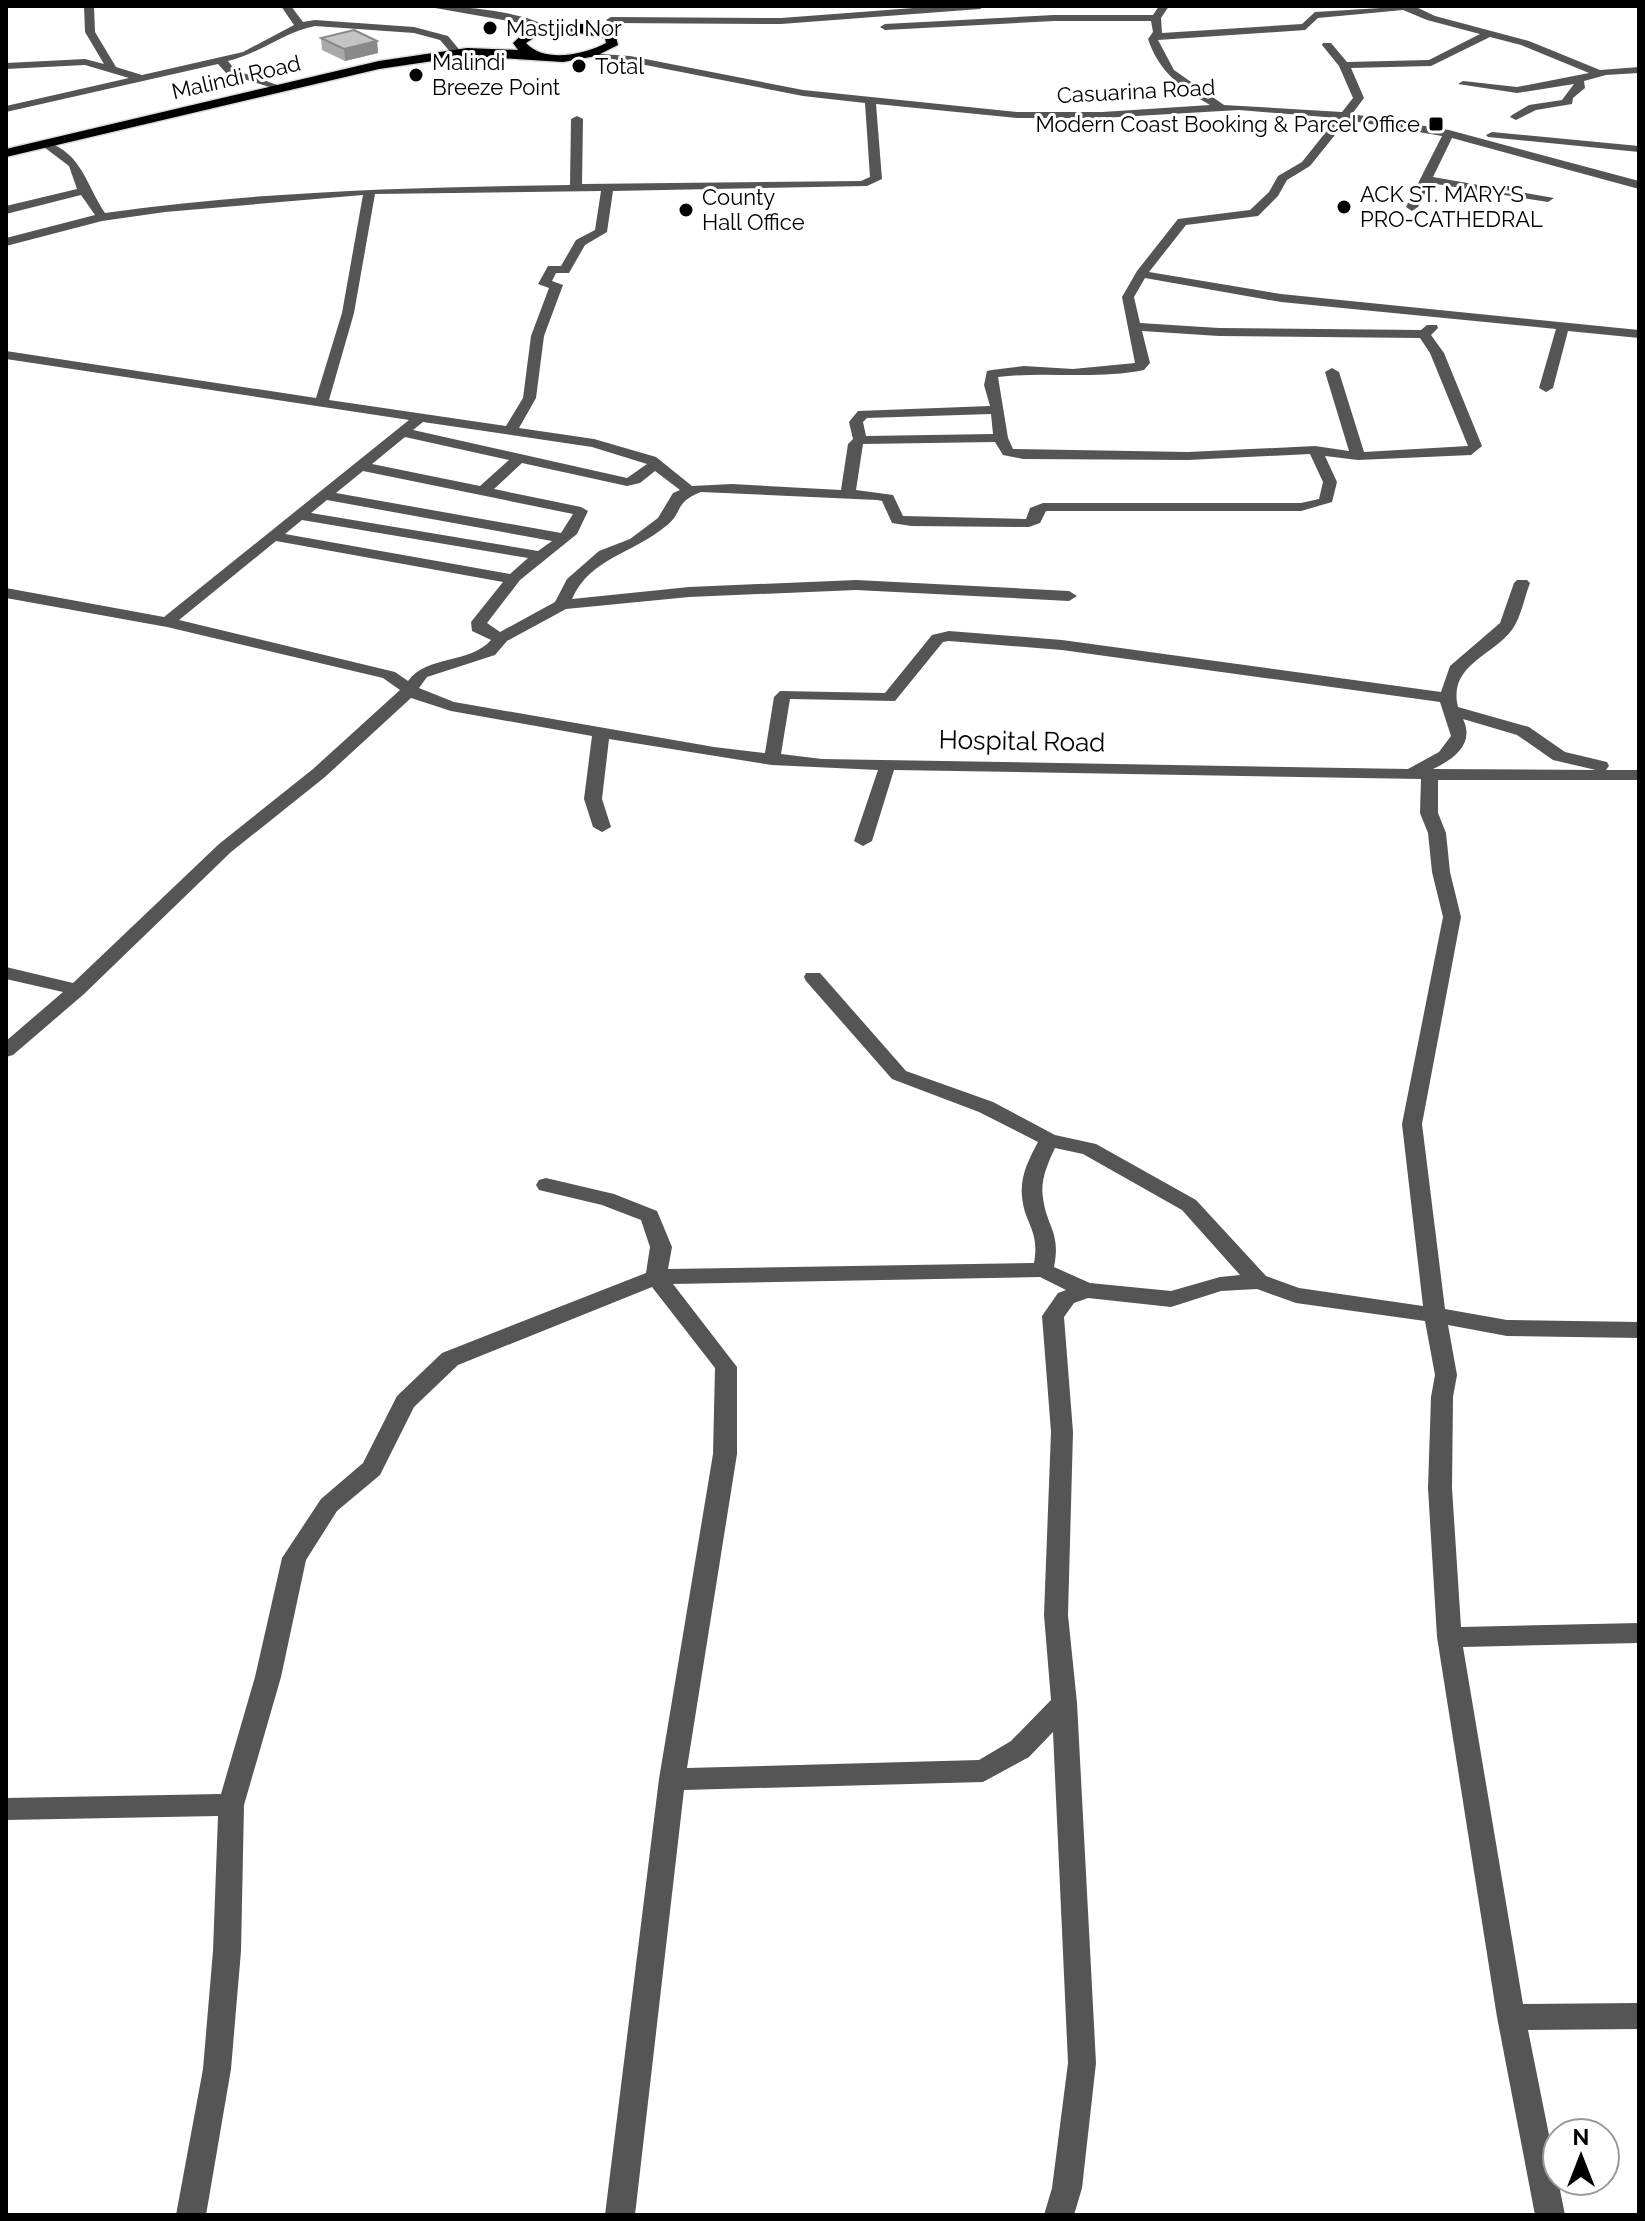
<svg xmlns="http://www.w3.org/2000/svg" width="1645" height="2221" viewBox="0 0 1645 2221" font-family="Raleway,sans-serif">
<style>
.lines{fill:none;stroke-linecap:round;stroke-linejoin:round}
.highway-casing{stroke:#dbdbdb;stroke-width:3}
.minor{fill:#555;fill-rule:evenodd}
.highway{fill:#000;fill-rule:evenodd}
.wall{fill:#a9a9a9}
.shaded-wall{fill:#898989}
.building{fill:#c4c4c4;stroke:#898989;stroke-width:2}
.poi-dot{fill:#000;stroke:#fff;stroke-width:3}
.labels{text-anchor:middle;stroke-width:6;stroke-linejoin:round;paint-order:stroke}
.far-poi-label{font-size:22px;fill:#000;stroke:#fff;text-anchor:start}
.far-street-label{font-size:22px;fill:#000;stroke:#fff}
.street-label{font-size:26px;fill:#000;stroke:#fff}
</style>
<rect width="100%" height="100%" fill="#fff"/>
<g class="lines">
<defs>
<path id="highway" d="M549 24H585L615 33 618 45 596 56 563 62 467 56 379 69 6 157V149L379 61 467 48 518 50 513 43 527 30ZM568 31 605 38 606 43C584 55 544 63 526 43L543 32Z"/>
</defs>
<!-- highway casing -->
<use href="#highway" class="highway-casing"/>
<!-- minor -->
<g class="minor">
<path d="M84 6H94L95 32 116 67 142 75 243 52 294 25 281 6H291L303 22 315 20 414 27 448 36 462 53 453 55 440 40 414 33 315 26C284 32 259 54 228 61L235 70 280 86V90L227 74 218 64 6 112V106L129 78 85 65 6 69V63L85 59 104 64 85 32Z"/>
<path d="M424 6C459 6 523 10 552 29L547 32 520 23Z"/>
<path d="M940 6H985L980 9 781 24 611 23 606 20 611 17 781 18Z"/>
<path d="M1159 6H1169L1161 18 1162 33 1302 24 1315 12 1414 6 1435 16 1529 41 1600 70 1639 67V73L1606 75 1584 81 1585 88 1573 98 1572 104 1536 110 1516 120 1510 117 1512 115 1529 105 1562 100 1574 84 1517 93 1458 84 1463 81 1517 87 1589 73 1521 45 1490 37 1431 66 1351 68 1364 98 1352 114 1449 130 1639 181V189L1452 138 1433 177 1554 198 1548 202 1430 183 1418 207 1412 211 1406 207 1442 136 1347 120 1310 166 1287 180 1278 196 1258 216 1186 225 1149 272 1281 294 1639 330V338L1568 331 1553 388 1546 392 1539 388 1556 329 1281 302 1145 278 1134 297 1140 323 1219 328 1421 330 1427 325H1437L1438 328 1431 335 1444 353 1482 446 1471 455 1358 460 1325 456 1337 482 1332 502 1301 511H1046L1040 523 1029 527 911 526 892 523 882 501 877 500 701 492C673 503 684 512 666 526 634 553 590 558 572 599L689 587 856 580 1069 591 1077 596 1069 601 856 590 689 597 566 609 507 641 495 655 427 677 419 688 454 702 714 747 765 753 774 697 780 691 885 693 932 635 949 631 1062 640 1441 692 1450 666 1500 623 1514 583 1517 580H1527L1530 583C1525 596 1522 612 1515 625 1498 655 1447 663 1458 707L1529 727 1565 752 1607 762 1609 766 1606 770H1639V780H1438V813L1446 833 1450 872 1461 917 1422 1124 1445 1309 1507 1320 1639 1322V1338L1507 1336 1448 1325 1457 1375 1453 1397 1452 1488 1461 1627 1639 1623V1643L1463 1647 1523 2004 1639 2003V2029L1528 2030 1565 2215H1535L1497 2017 1437 1637 1428 1488 1431 1397 1435 1375 1425 1321 1296 1303 1257 1289 1221 1291 1171 1307 1088 1298 1074 1303 1064 1317 1073 1432 1068 1615 1077 1703 1096 2063 1082 2188 1074 2215H1044L1052 2188 1068 2063 1053 1732 1029 1757 983 1782 684 1790 635 2215H605L659 1779 713 1454 715 1368 652 1287 458 1365 414 1407 380 1475 337 1511 306 1560 281 1677 244 1805 241 1951 231 2069 206 2215H176L203 2069 213 1951 218 1816 6 1820V1798L221 1794 255 1677 282 1558 321 1499 363 1463 397 1396 442 1353 646 1273 650 1247 641 1220 602 1205 539 1190 536 1185 539 1180 546 1178 614 1194 657 1211 672 1247 668 1269 1034 1263C1040 1229 1024 1224 1022 1196 1020 1176 1029 1159 1038 1142L979 1112 892 1079 806 981 804 977 806 973H820L906 1071 993 1102 1055 1135 1096 1144 1196 1200 1266 1276 1299 1288 1423 1306 1402 1124 1443 917 1432 872 1428 833 1420 813 1421 779 894 770 872 841 863 846 854 841 878 770 772 765 609 739 602 799 611 827 602 832 593 827 584 799 592 736 451 711 411 698 325 777 231 852 84 994 13 1055 6 1057V1041L63 992 6 979V967L73 983 219 844 313 769 400 690 383 678 167 627 6 598V588L164 617 409 420 6 359V351L316 398 342 313 363 195 165 212 102 221 6 246V238L95 215 81 195 6 214V206L77 189 69 166 40 144 46 141C83 155 85 183 105 213 260 191 414 187 570 185L571 119 577 116 583 119 582 184 861 181 870 177 865 103 803 96 630 62 582 56 587 53 630 56 803 90 1017 112H1102L1210 105C1181 88 1159 72 1148 39L1153 32 1151 21H1054L885 30 880 27 885 24 1054 15H1153ZM1403 10 1427 20 1480 34 1429 60 1347 62 1331 43H1323L1322 45 1339 66 1353 98 1342 112 1224 105 1174 70 1158 40 1305 30 1318 18ZM876 104 1017 118H1102L1239 110 1337 118 1302 162 1278 176 1269 192 1250 210 1178 219 1137 271 1122 297 1135 363 1073 369 1024 366 992 370 987 371 984 385 990 406 858 411 849 422 853 439 848 444 841 490 732 484 692 486 656 457 594 439 519 428 536 398 544 336 563 285 552 281 556 273H569L585 245 607 232 613 191 867 186 882 179ZM601 191 595 230 576 240 561 266H548L538 284 549 288 531 336 523 398 506 426 329 400 354 313 375 194ZM1142 331 1219 336 1420 338 1430 353 1468 446 1364 452 1339 372 1332 368 1325 372 1349 451 1315 446 1188 452 1013 449 1008 438 998 377C1046 371 1095 380 1144 370L1150 363ZM991 414 993 434 866 436 863 422 867 418ZM423 422 592 447 647 464 627 478 413 430ZM405 437 509 460 480 486 372 464ZM995 442 1003 455 1023 459 1188 460 1310 454 1323 482 1319 499 1301 503H1043L1030 508 1026 519 903 516 893 495 856 490 863 444ZM522 463 627 486 640 483 655 471 680 490 673 493 658 518 630 539 599 551 567 579 555 602 500 632 487 623 520 580 577 534 588 511 581 507 494 489ZM363 471 573 514 561 533 336 493ZM327 500 552 541 538 551 311 513ZM302 520 528 558 510 574 285 534ZM276 541 503 582 471 622 472 631 491 640C470 664 427 655 408 681L395 672 179 620ZM949 641 1062 650 1440 702 1451 736 1439 752 1408 769 822 759 781 754 790 699 895 701 943 642ZM1463 719 1517 735 1553 760 1596 770 1433 769C1454 759 1475 744 1463 719ZM1055 1148 1083 1154 1182 1210 1240 1275 1220 1277 1171 1291 1090 1283 1054 1267C1061 1232 1047 1228 1043 1198 1040 1180 1048 1163 1055 1148ZM1040 1277 1066 1290 1058 1293 1042 1316 1051 1432 1044 1615 1051 1700 1011 1741 979 1760 687 1768 737 1454V1367L673 1284Z"/>
<path d="M1492 132 1639 146V152L1488 137 1486 135Z"/>
</g>
<!-- highway -->
<use href="#highway" class="highway"/>
</g>
<!-- wall -->
<path class="wall" d="M321 38 377 41 378 53 345 61 322 50Z"/>
<!-- shaded-wall -->
<path class="shaded-wall" d="M377 41 378 53 345 61 344 49Z"/>
<!-- building -->
<path class="building" d="M354 30 377 41 344 49 321 38Z"/>
<!-- markers -->
<g class="poi-dot">
<circle cx="490" cy="28" r="8"/>
<circle cx="579" cy="66" r="8"/>
<circle cx="416" cy="75" r="8"/>
<rect x="1428" y="116" width="16" height="16" rx="4"/>
<circle cx="1344" cy="207" r="8"/>
<circle cx="686" cy="210" r="8"/>
</g>
<g class="labels">
<!-- far-poi labels -->
<g class="far-poi-label">
<text x="506" y="36">Mastjid Nor</text>
<text x="432" y="70">Malindi<tspan x="432" dy="25">Breeze Point</tspan></text>
<text x="595" y="74">Total</text>
<text x="1420" y="132" text-anchor="end">Modern Coast Booking &amp; Parcel Office</text>
<text x="1360" y="202">ACK ST. MARY'S<tspan x="1360" dy="25">PRO-CATHEDRAL</tspan></text>
<text x="702" y="205">County<tspan x="702" dy="25">Hall Office</tspan></text>
</g>
<!-- far-street labels -->
<g class="far-street-label">
<text transform="translate(236 77) rotate(-13)" y="8">Malindi Road</text>
<text transform="translate(1136 91) rotate(-3)" y="8">Casuarina Road</text>
</g>
<!-- street labels -->
<g class="street-label">
<text transform="translate(1022 741) rotate(1)" y="9">Hospital Road</text>
</g>
</g>
<!-- border -->
<rect width="1645" height="2221" fill="none" stroke="#000000" stroke-width="16"/>
<!-- north arrow -->
<g transform="translate(1581 2157)"><circle r="38" fill="#ffffff" stroke="#999999" stroke-width="2"/>
<path d="M0-6L14 30L0 20L-14 30Z" fill="#000000"/>
<text y="-12" font-size="22" font-weight="bold" text-anchor="middle" fill="#000000">N</text>
</g>
</svg>
